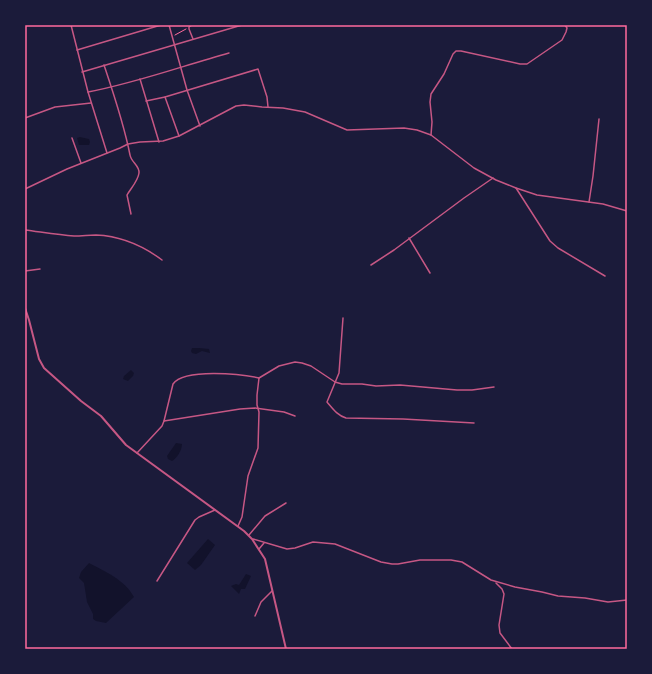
<svg xmlns="http://www.w3.org/2000/svg" width="652" height="674" viewBox="0 0 652 674" font-family="'DejaVu Sans',sans-serif">
<style>
.water{fill:#12122b}
.lines{fill:none;stroke-linecap:round;stroke-linejoin:round}
.path{stroke:#ff6b9d;stroke-width:1}
.minor{stroke:#c65784;stroke-width:1.5}
.tertiary{stroke:#c65784;stroke-width:2}
.neatline{fill:none;stroke:#ff6b9d;stroke-width:1.5}
</style>
<rect width="100%" height="100%" fill="#1b1b3a"/>
<!-- water -->
<g class="water">
<path d="M80 137 89 139 90 142 89 145H79L77 138Z"/>
<path d="M199 348 209 349 210 353 202 351 196 354 192 353 191 351 192 348Z"/>
<path d="M131 370 134 373 133 376 128 381 123 379 124 376Z"/>
<path d="M176 443 182 444C182 450 177 458 172 461L168 459 167 456Z"/>
<path d="M208 539 215 545 201 565 195 570 187 563Z"/>
<path d="M89 563C106 572 125 580 134 597L106 623 96 621 93 619V614L87 602 84 583 79 578 81 572Z"/>
<path d="M246 574 251 576 245 589H241L239 594 231 586 236 584 239 585Z"/>
</g>
<g class="lines">
<!-- path -->
<path class="path" d="M175 35 186 29"/>
<!-- minor -->
<g class="minor">
<path d="M71 25 88 92 107 153"/>
<path d="M169 25 187 90 200 126"/>
<path d="M192 25 189 27V29L193 39"/>
<path d="M77 50 161 25"/>
<path d="M104 65C114 95 124 124 130 155 131 162 140 166 139 173 138 181 131 188 127 195L131 214"/>
<path d="M82 72 242 25"/>
<path d="M140 79 159 142"/>
<path d="M88 92C136 83 182 66 229 53"/>
<path d="M165 97 179 136"/>
<path d="M146 101 165 97 258 69 267 97 268 107"/>
<path d="M25 118 55 107 91 103"/>
<path d="M431 135 432 122 430 102 431 94 444 74 453 54 456 51H461L520 64H527L562 40 566 32 567 28 565 25"/>
<path d="M72 138 81 163"/>
<path d="M516 188 550 241 558 248 605 276"/>
<path d="M25 189 67 169 120 148 128 144 140 142 163 141 179 136 236 106 244 105 262 107 283 108 305 112 347 130 404 128 417 130 431 135 474 168 496 180 516 188 537 195 603 204 627 211"/>
<path d="M589 202 593 176 599 119"/>
<path d="M25 230C41 232 58 235 74 236 82 236 89 235 96 235 121 236 142 245 162 260"/>
<path d="M409 238 430 273"/>
<path d="M371 265 394 250 464 198 493 178"/>
<path d="M25 271 40 269"/>
<path d="M343 318 339 373 327 402C333 409 337 415 346 418L403 419 474 423"/>
<path d="M164 421 173 384C184 368 242 374 259 378L279 366 295 362 302 363 311 366 335 382 342 384H362L376 386 400 385 457 390H472L494 387"/>
<path d="M137 453 162 426 164 421 240 409 255 408 284 412 295 416"/>
<path d="M238 526 242 517 248 476 258 448 259 412 257 405V395L259 378"/>
<path d="M249 535 265 516 286 503"/>
<path d="M253 539 287 549 295 548 313 542 335 544 381 562 392 564H398L420 560H451L462 562 491 580 515 587 542 592 558 596 585 598 608 602 627 600"/>
<path d="M259 549 264 543"/>
<path d="M157 581 195 520 199 517 215 510"/>
<path d="M496 583 502 589 504 594 499 625 500 633 512 649"/>
<path d="M255 616 261 602 272 591"/>
</g>
<!-- tertiary -->
<path class="tertiary" d="M25 308 29 320 39 359 44 368 81 401 101 416 126 445 244 531 252 539 265 559 286 649"/>
</g>
<!-- border -->
<rect width="652" height="674" fill="none" stroke="#1b1b3a" stroke-width="52"/>
<rect x="26" y="26" width="600" height="622" class="neatline"/>
</svg>
